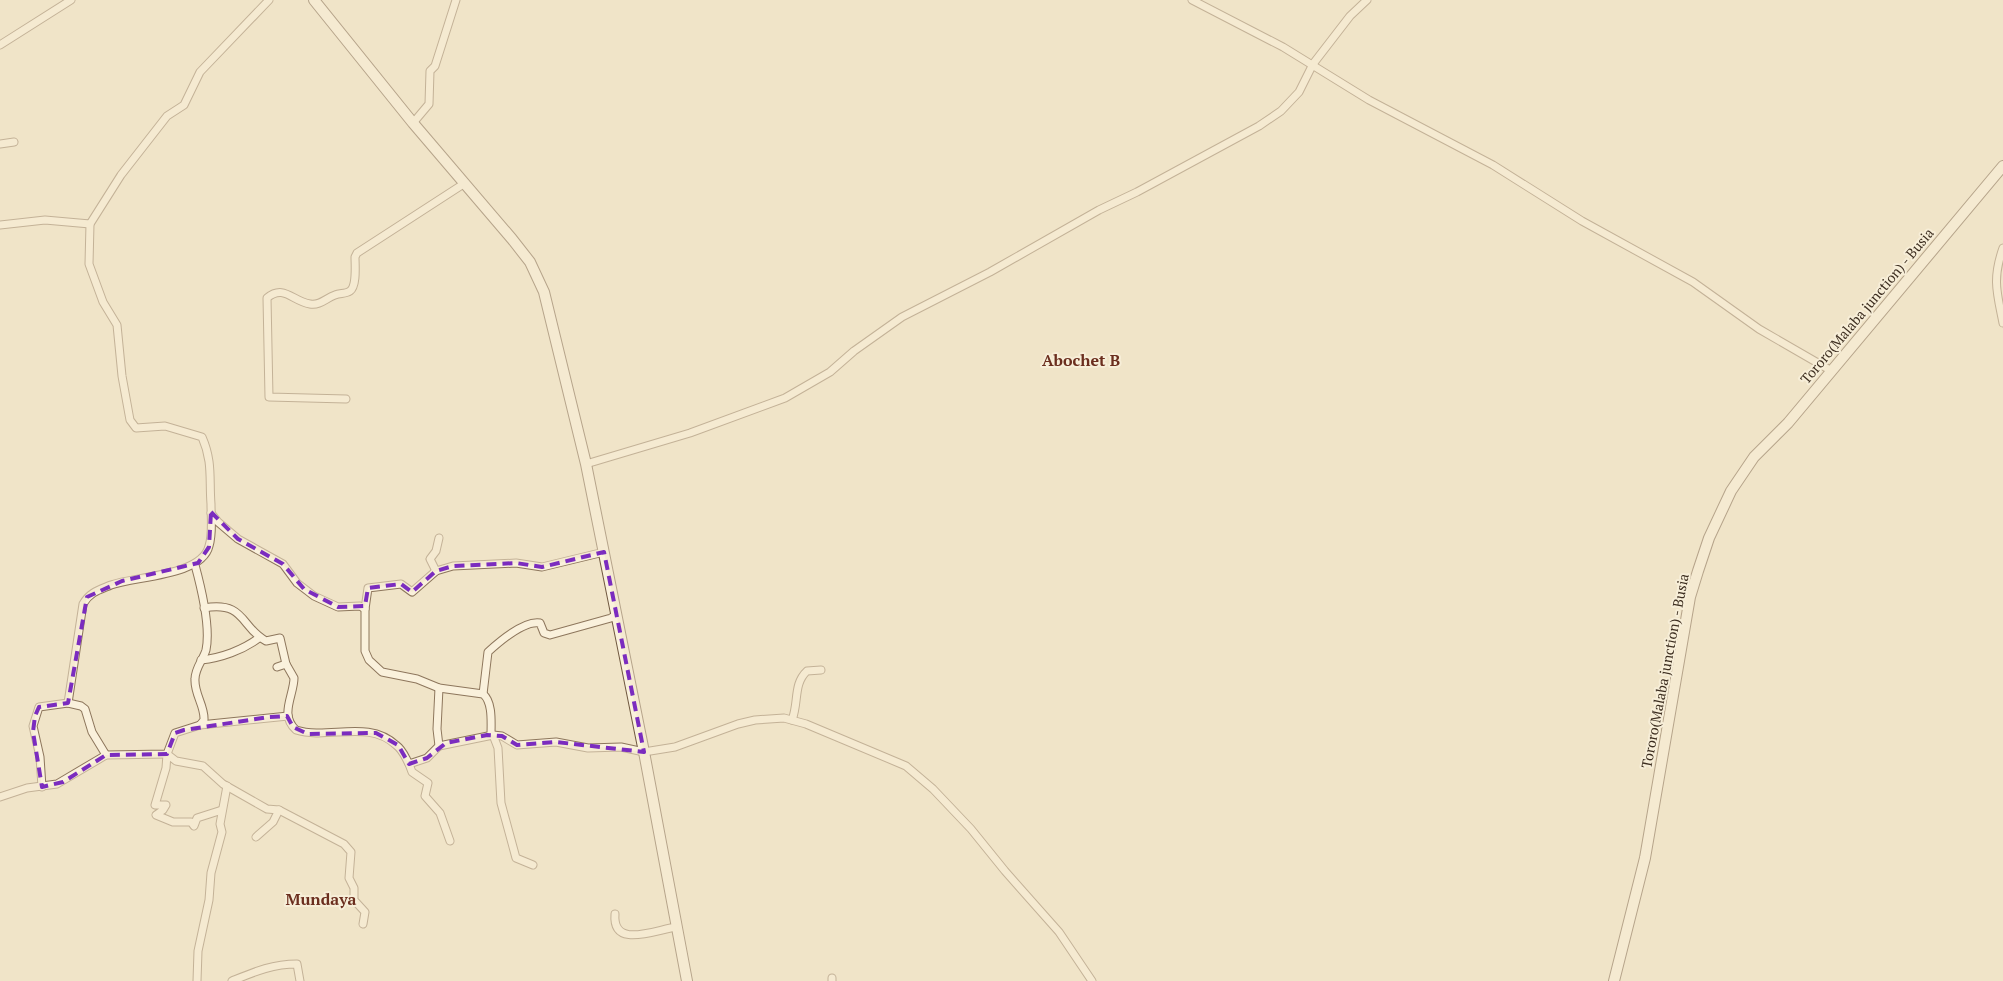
<svg xmlns="http://www.w3.org/2000/svg" width="2003" height="981" viewBox="0 0 2003 981" font-family="'PT Serif',serif">
<style>
.lines{fill:none;stroke-linecap:round;stroke-linejoin:round}
.minor-casing{stroke:#8d765c;stroke-width:9}
.secondary-casing{stroke:#6f573f;stroke-width:12}
.minor{stroke:#faf1dc;stroke-width:7}
.secondary{stroke:#faf1dc;stroke-width:10}
.marked{fill:none;stroke:#7b2cbf;stroke-width:4;stroke-dasharray:10 6;stroke-linejoin:round}
.labels{text-anchor:middle;stroke-width:4;stroke-linejoin:round;paint-order:stroke}
.street-label{font-size:14px;fill:#3d2e20;stroke:#f7eed8}
.quarter-label{font-size:16px;font-weight:bold;fill:#6b2e1e;stroke:#f7eed8}
</style>
<rect width="100%" height="100%" fill="#f0e4c8"/>
<g class="lines">
<defs>
<g id="minor">
<path d="M1192 0 1283 47 1369 100 1493 165 1582 221 1693 282 1759 329 1830 370"/>
<path d="M0 45 71 0"/>
<path d="M413 123 429 104 430 71 435 66 456 0"/>
<path d="M0 144 14 142"/>
<path d="M0 225 45 220 90 224"/>
<path d="M2003 248C1992 279 1997 293 2003 323"/>
<path d="M346 399 269 397 267 298C284 284 292 301 310 304 320 306 326 298 335 295 340 293 346 294 350 291 357 286 355 265 355 257L357 253 465 183"/>
<path d="M586 464 690 433 785 398 830 372 854 351 902 317 990 272 1099 210 1137 192 1259 126 1281 111 1299 92 1313 64 1350 16 1367 0"/>
<path d="M211 513 218 522 238 539 283 564 297 583 314 596 338 607 360 606 365 609"/>
<path d="M436 571 430 559 436 551 439 538"/>
<path d="M204 608C246 601 240 627 266 641L280 638 286 664"/>
<path d="M201 660C221 658 243 650 259 638"/>
<path d="M277 667 286 664 294 678C294 695 279 715 296 730 329 740 368 719 396 745 403 750 405 757 409 764L427 758 439 746 437 729 439 688"/>
<path d="M483 694 488 652C499 642 524 620 540 623L544 633 550 635 611 618 617 614"/>
<path d="M68 703 83 604C90 592 99 590 111 585 136 576 202 576 209 546 213 534 211 518 211 504 209 479 213 462 202 437L165 426 136 428 130 420 122 376 117 325 103 302 89 264 90 224 121 175 167 116 184 105 200 72 269 0"/>
<path d="M792 720C799 702 793 684 807 671L821 670"/>
<path d="M200 725 288 716"/>
<path d="M491 735C491 723 493 702 483 694L439 688 417 679 382 672 369 660 365 651V609L368 588 401 584 412 592 436 571 453 566 516 563 542 567 604 552"/>
<path d="M493 735 498 748 501 803 516 858 533 865"/>
<path d="M439 746 493 735 502 736 517 745 556 742 588 748 621 747 644 752 675 747 738 724 755 720 784 718 806 724 906 766 933 789 971 829 1005 871 1059 932 1092 981"/>
<path d="M167 754 176 761 203 766 223 784 267 809 279 810 344 844 351 852 349 878 354 888V900L365 912 363 924"/>
<path d="M167 754 166 768 155 805H166L163 810 156 815 173 822H191L194 826 197 818 222 810"/>
<path d="M409 764 412 772 428 783 425 796 440 813 450 841"/>
<path d="M42 787 40 757 33 726 39 707 68 703 81 706 85 709 92 732 106 755"/>
<path d="M0 797 27 788 57 784 106 755 167 754 175 733 200 725 204 720C205 706 194 694 195 679 195 668 203 660 206 650 211 626 201 587 195 565"/>
<path d="M256 837 273 822 279 810"/>
<path d="M615 914C612 950 657 929 677 927"/>
<path d="M832 978V981"/>
<path d="M197 981 198 951 209 900 211 873 222 832 220 824 227 786"/>
<path d="M232 981C254 972 272 964 297 964L300 981"/>
</g>
<g id="secondary">
<path d="M314 0 413 123 512 239 530 262 544 292 586 464 644 752 687 981"/>
<path d="M1614 981 1645 858 1690 597 1698 571 1709 538 1731 491 1754 457 1788 423 2003 166"/>
</g>
</defs>
<!-- minor casing -->
<use href="#minor" class="minor-casing"/>
<!-- secondary casing -->
<use href="#secondary" class="secondary-casing"/>
<!-- minor -->
<use href="#minor" class="minor"/>
<!-- secondary -->
<use href="#secondary" class="secondary"/>
</g>
<!-- marked area -->
<path d="M0 0H2003V981H0ZM211 512 238 539 283 564 304 589 338 607 365 606 368 588 401 584 412 592 436 571 453 566 516 563 542 567 604 552 644 752 556 742 517 745 502 736 487 735 446 743 427 758 409 764 398 745 376 733 308 734 293 727 287 716 269 717 184 730 175 733 167 754 106 755 63 782 42 787 33 732 35 716 39 707 68 703 87 597 122 581 198 563 209 547Z" fill="#f0e4c8" fill-opacity=".55" fill-rule="evenodd"/>
<path class="marked" d="M211 512 238 539 283 564 304 589 338 607 365 606 368 588 401 584 412 592 436 571 453 566 516 563 542 567 604 552 644 752 556 742 517 745 502 736 487 735 446 743 427 758 409 764 398 745 376 733 308 734 293 727 287 716 269 717 184 730 175 733 167 754 106 755 63 782 42 787 33 732 35 716 39 707 68 703 87 597 122 581 198 563 209 547Z"/>
<g class="labels">
<!-- street labels -->
<g class="street-label">
<text transform="translate(1867 306) rotate(-50)" y="5">Tororo(Malaba junction) - Busia</text>
<text transform="translate(1665 671) rotate(-79)" y="5">Tororo(Malaba junction) - Busia</text>
</g>
<!-- quarter labels -->
<g class="quarter-label">
<text x="1081" y="366">Abochet B</text>
<text x="321" y="905">Mundaya</text>
</g>
</g>
</svg>
